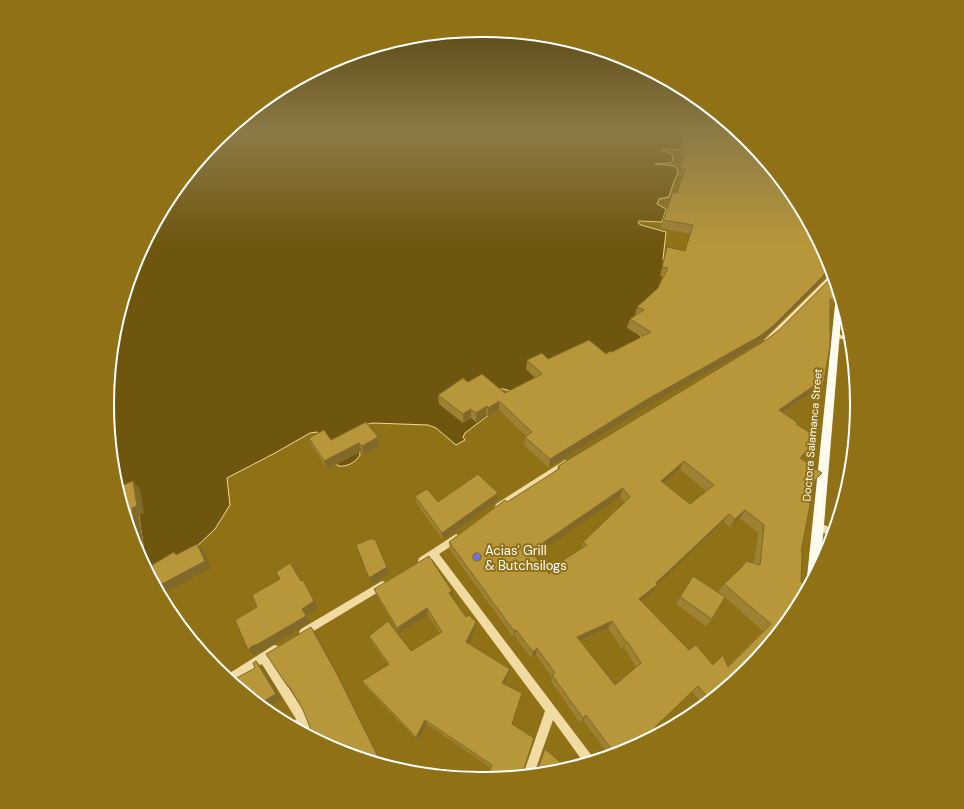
<svg xmlns="http://www.w3.org/2000/svg" width="964" height="809" viewBox="0 0 964 809" font-family="'DM Sans',sans-serif">
<style>
.water{fill:#6e560e;stroke:#f3d995}
.lines{fill:none;stroke-linecap:round;stroke-linejoin:round}
.minor{fill:#f0dba3;fill-rule:evenodd}
.major{fill:#fffbed;fill-rule:evenodd}
.wall{fill:#9e8132;fill-rule:evenodd}
.shaded-wall{fill:#816929}
.building{fill:#b8963a;stroke:#816929;fill-rule:evenodd}
.poi-dot{fill:#6374ff;stroke:#917116;stroke-width:1.5}
.labels{text-anchor:middle;stroke-width:4;stroke-linejoin:round;paint-order:stroke}
.street-label{font-size:11px;fill:#fff;stroke:#917116}
.near-poi-label{font-size:13px;fill:#fff;stroke:#917116;text-anchor:start}
.rim{fill:none;stroke:#fff;stroke-width:2}
</style>
<rect width="100%" height="100%" fill="#917116"/>
<!-- water -->
<path class="water" d="M227 132H679L683 135 689 151 667 149 661 150 672 154 673 161 671 163 655 164 674 166 677 168 678 173 673 184 669 197 659 199 657 204 666 209 662 222 639 221 638 223 641 225 666 232 663 259 666 271 638 333 641 337 640 339 625 349 511 391 503 389H498L503 404 465 433 463 437 465 440 456 445 436 428 428 425 373 423 364 425 359 448 360 455C355 463 347 467 338 466L317 432 310 433 275 453 227 478 230 505 215 529 196 547 160 575 151 576 146 566 136 496 121 498 115 477 108 404 115 331 136 261 171 196 217 140Z"/>
<g class="lines">
<!-- minor -->
<g class="minor">
<path d="M832 273 833 277 769 341H765L764 340 765 339Z"/>
<path d="M835 333 850 338V342L833 336 832 335Z"/>
<path d="M565 460 568 461 569 463 568 465 502 510 499 511 496 510 495 507 496 504Z"/>
<path d="M817 522 834 529 831 536 814 529 813 526 814 523Z"/>
<path d="M456 534 459 535 460 538 459 541 439 554 595 760 584 763 553 720 534 774 523 775 545 711 432 559 422 565 419 564 418 561 419 558Z"/>
<path d="M382 581 385 582 387 585 385 588 307 635 304 637 301 635 299 632 301 629Z"/>
<path d="M274 645 278 646 279 650 278 654 270 659 307 716 314 735V737L302 731 301 729 300 730 291 725 296 719 262 664 233 682 225 676Z"/>
</g>
<!-- major -->
<path class="major" d="M836 295H838L842 308 821 561 810 582 807 577Z"/>
</g>
<!-- wall -->
<g class="wall">
<path d="M681 132H737L819 284 768 335 755 345 643 409 549 468 524 445 526 436 499 410 488 417 486 415 476 422 471 418 463 423 439 404 438 395 468 382 505 393 535 378 526 369 527 360 548 359 606 354 612 352 642 337 627 328 630 319 635 315 637 307 658 288 664 277 660 276 667 247 685 251 690 234 661 228 663 220 677 193 682 177 678 176 680 167 679 166 682 158H680Z"/>
<path d="M828 281 834 300 830 308 823 386 817 395 812 392 783 413 798 423 797 425 819 438 812 447 801 458 814 483 801 551V582L747 669 704 705 692 692 625 751 609 755 583 720 580 723 551 681 552 677 536 655 531 658 515 636 514 638 450 550 449 542 507 502 551 474 557 470 558 466 766 340 779 330ZM680 469 706 491 690 504 664 484ZM620 497 625 502 583 542 581 549 549 574 534 556ZM740 518 758 533 754 564 746 561 739 570 724 584 718 592 722 595 693 576 676 604 706 626 712 619 725 597 763 631 728 666 723 655 712 665 689 650 641 601 653 592 656 586 723 522 730 527ZM608 628 622 649 624 647 636 667 615 685 580 641Z"/>
<path d="M378 437 380 446 364 455 362 451 327 469 312 446 309 438 331 440Z"/>
<path d="M851 458 849 478 848 481 846 480 847 463Z"/>
<path d="M498 493 497 501 443 540 417 504 415 496 438 502Z"/>
<path d="M374 589 466 617 476 629 469 643 509 674 504 684 521 698 512 724 523 772 537 771 545 749 567 768 487 778 491 768 427 724 418 741 365 686 362 681 388 665 372 643 369 636 411 651 440 633 428 615 399 634 377 596Z"/>
</g>
<!-- shaded-wall -->
<g class="shaded-wall">
<path d="M829 266 819 284 768 335 755 345 643 409 549 468 550 459 646 400Z"/>
<path d="M818 383 812 392 774 419 779 410Z"/>
<path d="M499 401V410L488 417V408Z"/>
<path d="M487 406 486 415 476 422V413Z"/>
<path d="M471 409V418L463 423V414Z"/>
<path d="M378 437 380 446 364 455 362 446Z"/>
<path d="M819 438 812 447 793 466 800 458Z"/>
<path d="M359 443 362 451 327 469 324 461Z"/>
<path d="M684 461 680 469 657 490 661 481Z"/>
<path d="M133 481 140 489 144 513 139 515 147 568 138 551 132 508Z"/>
<path d="M623 488 620 497 530 559 531 551Z"/>
<path d="M498 493 497 501 443 540 442 533Z"/>
<path d="M745 510 740 518 730 527 735 519Z"/>
<path d="M729 514 723 522 656 586 653 592 635 606 639 599Z"/>
<path d="M197 544 204 551 211 568 167 592 160 585Z"/>
<path d="M387 567 389 574 372 585 369 578Z"/>
<path d="M303 580 318 608 306 616 310 622 263 651 258 652 254 656 248 650 252 646 302 609Z"/>
<path d="M452 591 453 598 449 593Z"/>
<path d="M427 608 428 615 399 634 397 628Z"/>
<path d="M612 621 608 628 575 643 577 637Z"/>
<path d="M476 622V629L467 648 466 642Z"/>
<path d="M311 627 316 633 341 680 382 764 381 763Z"/>
<path d="M516 630 515 636 514 638V631Z"/>
<path d="M627 641 624 647 622 649 626 642Z"/>
<path d="M537 648 536 655 531 658 533 652Z"/>
<path d="M256 661 262 667 282 699 265 709 259 704Z"/>
<path d="M510 669 509 674 502 689V683Z"/>
<path d="M522 693 521 698 511 728 512 724Z"/>
<path d="M586 715 583 720 580 723 583 718Z"/>
<path d="M425 720 427 724 418 741 416 737Z"/>
</g>
<!-- building -->
<g class="building">
<path d="M683 132H737L747 140 794 197 828 261 829 266 823 276 773 326 760 336 646 400 550 459 525 437 532 432 499 401 488 408 487 406 476 413 471 409 463 414 438 395 463 378 468 382 482 374 505 393 542 374 527 360 542 353 548 359 589 340 606 354 610 351 612 352 651 332 630 319 644 310 637 307 658 288 668 268 662 267 667 247 685 251 693 225 663 220 673 192 677 193 685 169 680 168 684 159H681L685 150H682Z"/>
<path d="M828 281H834V300L830 299V346L823 386 818 383 779 410 798 423 796 424 819 438 800 458 822 473 815 480 801 551 802 552 801 582 803 583V595L793 613 747 669 710 700 698 686 655 727 659 732 625 751 615 754 586 715 583 718 552 675 555 673 537 648 533 652 516 630 514 631 449 542 505 500 507 502 551 474 560 468 558 466 766 340 779 330ZM684 461 714 485 690 504 661 481ZM623 488 630 497 583 542 587 545 565 559 549 574 531 551ZM745 510 764 525 760 565 746 561 743 566 724 584 771 624 728 667 723 655 713 665 696 645 689 650 639 599 657 585 656 583 729 514 735 519ZM612 621 626 642 627 641 641 663 615 685 577 637Z"/>
<path d="M366 422 378 437 362 446 359 443 324 461 309 438 324 430 331 440Z"/>
<path d="M478 474 498 493 442 533 415 496 427 489 438 502Z"/>
<path d="M133 481 137 506 132 508 138 551 136 548 118 487Z"/>
<path d="M369 539H375L387 567 369 578 356 545Z"/>
<path d="M197 544 205 561 160 585 152 565 174 552 176 555Z"/>
<path d="M429 556 452 591 449 593 466 617 469 615 476 622 466 642 510 669 502 683 522 693 512 724 534 738 523 772 537 771 545 749 567 768 555 772 487 778 492 765 425 720 416 737 362 681 389 664 369 636 388 621 411 651 442 632 427 608 397 628 374 589Z"/>
<path d="M290 563 301 581 303 580 314 601 302 609 306 616 258 644 252 646 248 650 235 620 257 607 252 595 280 579 276 572Z"/>
<path d="M693 576 725 597 712 619 680 597Z"/>
<path d="M311 627 337 674 381 763 338 750 297 728 310 734 311 730 303 710 289 686 288 687 266 654Z"/>
<path d="M256 661 276 694 259 704 231 681 255 668 253 663Z"/>
</g>
<!-- sky -->
<linearGradient id="sky" x2="0" y2="1"><stop stop-color="#503e0c"/><stop offset="0.54" stop-color="#8c7b47"/><stop offset="1" stop-color="#8c7b47" stop-opacity="0"/></linearGradient>
<rect width="964" height="245" fill="url(#sky)"/>
<!-- markers -->
<circle class="poi-dot" cx="477" cy="557" r="4"/>
<g class="labels">
<!-- street labels -->
<g class="street-label">
<text transform="translate(812 435) rotate(-85)" y="4">Doctora Salamanca Street</text>
</g>
<!-- near-poi labels -->
<g class="near-poi-label">
<text x="485" y="555">Acias' Grill<tspan x="485" dy="15">&amp; Butchsilogs</tspan></text>
</g>
</g>
<!-- crop -->
<path d="M0 0H964V809H0ZM481 37H483A367 367 0 0 1 850 404V405A367 367 0 0 1 483 772H481A367 367 0 0 1 114 405V404A367 367 0 0 1 481 37Z" fill="#917116" fill-rule="evenodd"/>
<path class="rim" d="M481 37H483A367 367 0 0 1 850 404V405A367 367 0 0 1 483 772H481A367 367 0 0 1 114 405V404A367 367 0 0 1 481 37Z"/>
</svg>
